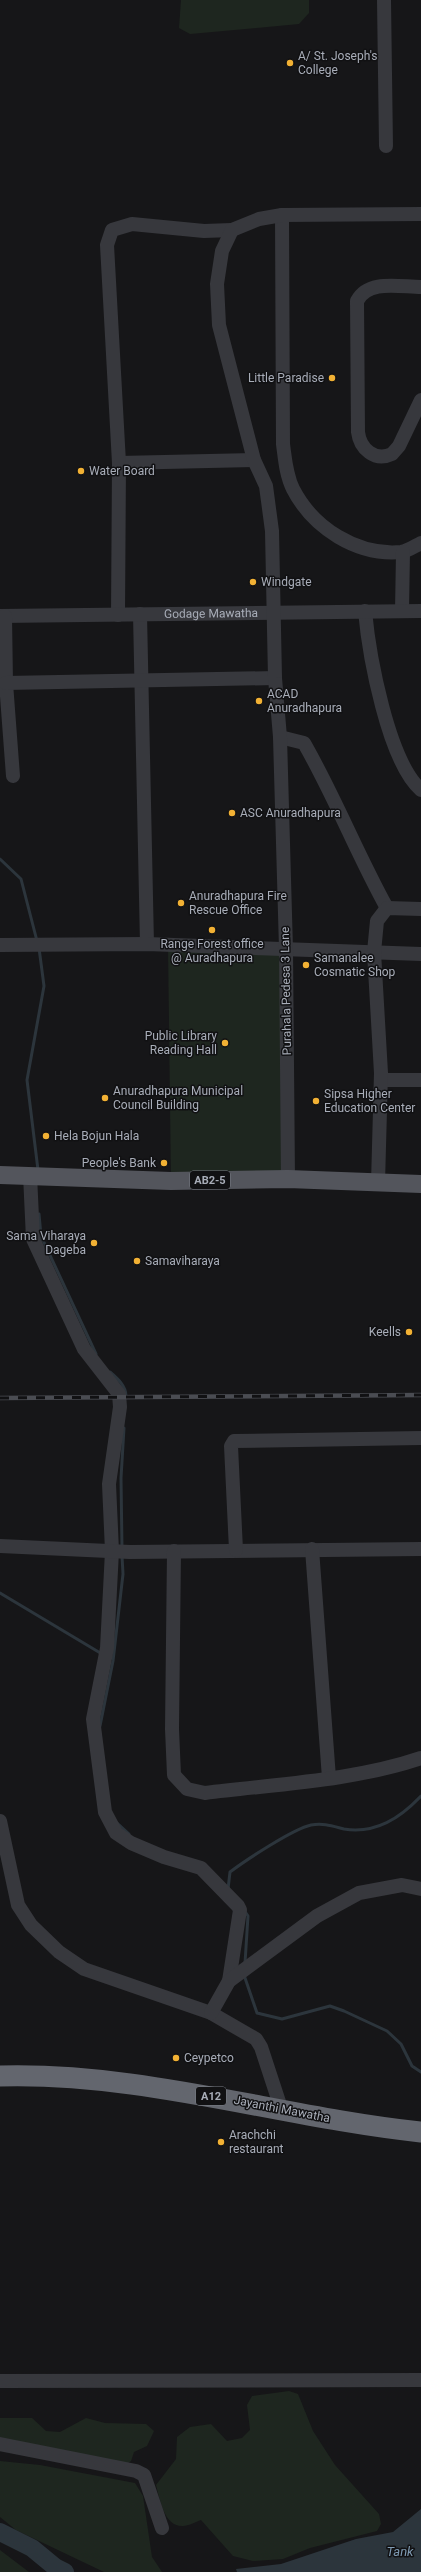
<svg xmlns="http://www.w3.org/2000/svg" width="421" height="2572" viewBox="0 0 421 2572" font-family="Roboto,sans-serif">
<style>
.green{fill:#1e261f}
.water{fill:#2c353c}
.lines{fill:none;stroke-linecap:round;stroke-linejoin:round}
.stream{stroke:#2c353c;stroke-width:3}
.river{stroke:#2c353c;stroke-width:18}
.minor{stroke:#37383d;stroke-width:14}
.major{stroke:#53555c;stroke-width:18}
.highway{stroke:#63666e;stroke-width:21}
.rail-casing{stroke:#4a4c52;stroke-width:4.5}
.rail{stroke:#111113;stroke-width:3;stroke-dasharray:9;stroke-linecap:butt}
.poi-dot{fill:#f2b134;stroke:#111113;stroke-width:1.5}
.labels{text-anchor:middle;stroke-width:3;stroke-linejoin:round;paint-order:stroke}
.shield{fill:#111113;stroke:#7b7e86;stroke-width:1}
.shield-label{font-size:11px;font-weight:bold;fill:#a8adb8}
.poi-label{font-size:12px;fill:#a8adb8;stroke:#111113;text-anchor:start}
.street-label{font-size:12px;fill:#a8adb8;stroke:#111113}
.water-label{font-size:13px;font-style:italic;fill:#7f9bb3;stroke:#111113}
</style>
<rect width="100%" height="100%" fill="#161618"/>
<!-- green -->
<g class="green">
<path d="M181 0H309V13L299 24 190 34 179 28Z"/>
<path d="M168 945 286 949 288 1179 171 1181Z"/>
<path d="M289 2391 298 2394 313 2431 335 2465 379 2514 381 2524 377 2531 310 2548 283 2559 253 2561 233 2556 201 2520C196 2522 188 2526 183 2526 164 2527 160 2499 156 2485L176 2459 177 2437 190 2427 211 2424 227 2441 242 2438 250 2430 247 2405 252 2396Z"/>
<path d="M0 2418H32L46 2431 60 2432 86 2418 105 2423 146 2424 154 2431 147 2446 134 2452 131 2461 124 2466 0 2440Z"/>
<path d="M0 2461 40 2465 135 2483 143 2496 152 2557 162 2572H104L16 2530 0 2517Z"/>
<path d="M0 2550 29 2572H0Z"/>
</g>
<!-- water -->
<path class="water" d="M421 2509V2572H237L236 2569 281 2564 356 2539 393 2532Z"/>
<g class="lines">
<!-- stream -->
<g class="stream">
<path d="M0 859 21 879 37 941"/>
<path d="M38 1170 27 1080 44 986 39 948"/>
<path d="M39 1214 41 1236 96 1354"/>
<path d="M110 1372C118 1379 126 1386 126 1396"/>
<path d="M122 1548 121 1478 124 1428"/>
<path d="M0 1593 102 1654"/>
<path d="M100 1726 113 1661 123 1574 122 1556"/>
<path d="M117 1823 129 1834"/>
<path d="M228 1889 230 1872C246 1860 293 1829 311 1825 324 1823 332 1826 344 1829 376 1834 400 1818 421 1796"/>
<path d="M244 1910 248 1916 245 1963"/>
<path d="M244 1975 257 2013 282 2019 330 2006 344 2011 387 2031 401 2044 412 2066 421 2072"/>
</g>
<!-- river -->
<path class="river" d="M0 2532 32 2548 55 2567 65 2572"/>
<!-- minor -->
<g class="minor">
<path d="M384 0 386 146"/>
<path d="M282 215 283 444C285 459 286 475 293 489 313 528 357 556 401 552 408 551 415 546 421 543"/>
<path d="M421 287C400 287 368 279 357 301L358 432C360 449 375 462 392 454L399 446 421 400"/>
<path d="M119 463 254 460"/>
<path d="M365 611C369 655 388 761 421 790"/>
<path d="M402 611 403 552"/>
<path d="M140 614 147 944"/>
<path d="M118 615 119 463 107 245 112 230 132 224 204 231 232 230"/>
<path id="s1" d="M0 616 421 611"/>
<path d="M5 616 6 683 13 776"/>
<path d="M6 683 275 678"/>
<path d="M280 737 304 743C335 797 357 854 387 908"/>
<path d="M0 945 147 944 421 954"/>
<path d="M381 1080H421"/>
<path d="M30 1175 33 1239 84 1349 119 1394 120 1407 109 1484 112 1551 107 1648 93 1719 105 1812 116 1833 131 1843 164 1857 201 1868 238 1906 240 1910 229 1981"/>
<path d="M288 1179 286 949 280 737 275 678 272 531 266 486 254 460 219 325 217 284 222 251 232 230 259 219 282 215 421 214"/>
<path d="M378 1183 381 1073 374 952 377 921 387 908 421 909"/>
<path d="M0 1546 130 1552 421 1549"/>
<path d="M312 1549 329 1778"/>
<path d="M236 1550 231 1446 234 1441 421 1438"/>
<path d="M174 1551 172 1729 174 1775 187 1789 205 1793C276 1784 353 1781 421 1758"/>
<path d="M0 1821 18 1905 31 1925 59 1952 84 1969 211 2013 256 2039 261 2047 281 2108"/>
<path d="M211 2013 229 1981 317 1916 359 1893 402 1885 421 1889"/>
<path d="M0 2381 421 2380"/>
<path d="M0 2444 136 2471 144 2475 162 2528"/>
</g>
<!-- major -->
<path class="major" d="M0 1175 171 1181 288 1179 421 1184"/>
<!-- highway -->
<path class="highway" d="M0 2076C143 2072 280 2117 421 2132"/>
<defs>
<path id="rail" d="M0 1398 421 1395"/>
</defs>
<!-- rail casing -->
<use href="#rail" class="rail-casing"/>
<!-- rail -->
<use href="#rail" class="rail"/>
</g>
<!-- markers -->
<g class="poi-dot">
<circle cx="290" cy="63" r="4"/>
<circle cx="332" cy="378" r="4"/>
<circle cx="81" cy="471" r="4"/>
<circle cx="253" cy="582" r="4"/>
<circle cx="259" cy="701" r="4"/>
<circle cx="232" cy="813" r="4"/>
<circle cx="181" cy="903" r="4"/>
<circle cx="212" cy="930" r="4"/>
<circle cx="306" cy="965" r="4"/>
<circle cx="225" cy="1043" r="4"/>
<circle cx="105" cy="1098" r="4"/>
<circle cx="316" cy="1101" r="4"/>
<circle cx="46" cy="1136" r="4"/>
<circle cx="164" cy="1163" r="4"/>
<circle cx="94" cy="1243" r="4"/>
<circle cx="137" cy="1261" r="4"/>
<circle cx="409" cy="1332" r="4"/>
<circle cx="176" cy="2058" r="4"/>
<circle cx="221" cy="2142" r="4"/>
</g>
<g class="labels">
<!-- shield labels -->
<g class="shield">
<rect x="190" y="1171" width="40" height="18" rx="3"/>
<rect x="196" y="2087" width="30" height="18" rx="3"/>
</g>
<g class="shield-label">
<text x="210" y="1184">AB2-5</text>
<text x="211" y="2100">A12</text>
</g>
<!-- poi labels -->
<g class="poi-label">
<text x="298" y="60">A/ St. Joseph's<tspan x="298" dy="14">College</tspan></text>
<text x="324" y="382" text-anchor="end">Little Paradise</text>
<text x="89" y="475">Water Board</text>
<text x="261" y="586">Windgate</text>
<text x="267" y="698">ACAD<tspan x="267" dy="14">Anuradhapura</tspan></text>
<text x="240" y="817">ASC Anuradhapura</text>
<text x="189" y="900">Anuradhapura Fire<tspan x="189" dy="14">Rescue Office</tspan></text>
<text x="212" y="948" text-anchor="middle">Range Forest office<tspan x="212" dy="14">@ Auradhapura</tspan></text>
<text x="314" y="962">Samanalee<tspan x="314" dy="14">Cosmatic Shop</tspan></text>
<text x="217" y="1040" text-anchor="end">Public Library<tspan x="217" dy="14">Reading Hall</tspan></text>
<text x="113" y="1095">Anuradhapura Municipal<tspan x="113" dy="14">Council Building</tspan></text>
<text x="324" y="1098">Sipsa Higher<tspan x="324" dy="14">Education Center</tspan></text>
<text x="54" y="1140">Hela Bojun Hala</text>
<text x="156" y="1167" text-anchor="end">People's Bank</text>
<text x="86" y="1240" text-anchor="end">Sama Viharaya<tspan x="86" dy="14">Dageba</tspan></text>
<text x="145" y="1265">Samaviharaya</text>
<text x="401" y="1336" text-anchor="end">Keells</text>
<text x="184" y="2062">Ceypetco</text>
<text x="229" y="2139">Arachchi<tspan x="229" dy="14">restaurant</tspan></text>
</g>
<!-- street labels -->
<g class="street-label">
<text dy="4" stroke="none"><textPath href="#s1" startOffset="211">Godage Mawatha</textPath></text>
<text transform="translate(286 991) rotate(-91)" y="4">Purahala Pedesa 3 Lane</text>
<text transform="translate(282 2109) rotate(11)" y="4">Jayanthi Mawatha</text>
</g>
<!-- water labels -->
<g class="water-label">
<text x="400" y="2556">Tank</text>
</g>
</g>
</svg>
